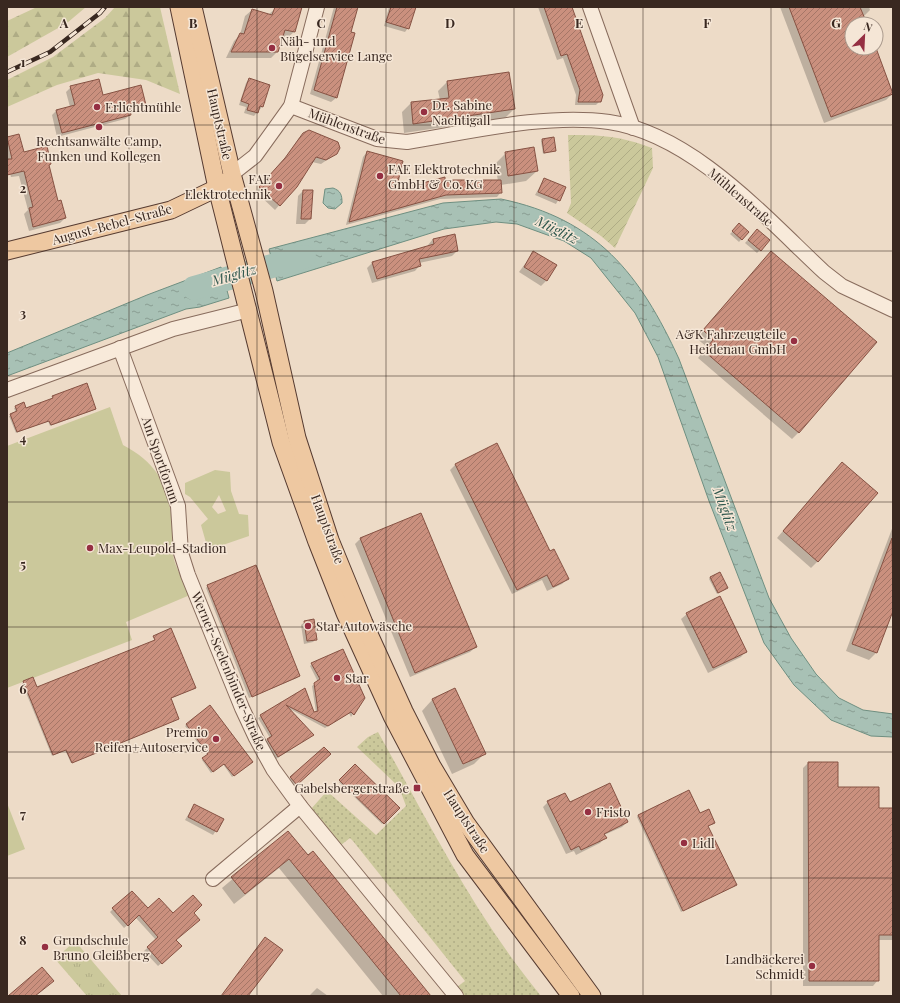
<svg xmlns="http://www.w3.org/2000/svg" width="900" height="1003" viewBox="0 0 900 1003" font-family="'Playfair Display',serif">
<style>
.grass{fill:url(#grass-dots)}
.forest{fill:url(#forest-firs)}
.park{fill:url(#park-tufts)}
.garden{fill:url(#garden-furrows)}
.pitch{fill:#cbc89b;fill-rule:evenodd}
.water{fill:url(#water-ripples);stroke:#6f8f81}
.shadow{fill:#0003}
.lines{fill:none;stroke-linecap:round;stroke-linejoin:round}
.river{stroke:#a8c1b5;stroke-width:24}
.building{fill:url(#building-hatch);stroke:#865243}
.minor-casing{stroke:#886c5d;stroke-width:16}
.major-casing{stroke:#563b31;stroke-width:19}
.minor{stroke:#f8eada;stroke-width:14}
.major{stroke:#eec8a1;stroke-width:17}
.rail-casing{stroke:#392820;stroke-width:4.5}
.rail{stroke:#f5e6d6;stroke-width:3;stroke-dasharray:9;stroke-linecap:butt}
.grid{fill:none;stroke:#392820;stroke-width:1;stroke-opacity:0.55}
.poi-dot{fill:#952f42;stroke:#f5e6d6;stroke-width:1.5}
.labels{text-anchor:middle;stroke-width:3;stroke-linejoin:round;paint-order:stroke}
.poi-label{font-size:13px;fill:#392820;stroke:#f5e6d6;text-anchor:start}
.street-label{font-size:13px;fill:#392820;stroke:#f5e6d6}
.water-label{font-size:14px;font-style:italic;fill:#30584e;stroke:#f5e6d6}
.grid-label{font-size:13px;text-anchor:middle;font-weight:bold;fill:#392820;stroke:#f5e6d6;stroke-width:3;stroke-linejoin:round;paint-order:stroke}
</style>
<defs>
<pattern id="grass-dots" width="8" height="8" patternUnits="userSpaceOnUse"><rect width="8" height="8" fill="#cbc89b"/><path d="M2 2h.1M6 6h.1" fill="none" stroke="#afac85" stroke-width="1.8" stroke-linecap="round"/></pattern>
<pattern id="forest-firs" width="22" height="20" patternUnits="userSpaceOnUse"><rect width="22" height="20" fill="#cbc89b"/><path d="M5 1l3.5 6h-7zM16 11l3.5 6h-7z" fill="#afac85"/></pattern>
<pattern id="park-tufts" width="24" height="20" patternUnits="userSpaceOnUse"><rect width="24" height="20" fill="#cbc89b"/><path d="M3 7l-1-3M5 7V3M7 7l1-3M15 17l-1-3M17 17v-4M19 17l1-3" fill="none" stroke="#afac85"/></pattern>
<pattern id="garden-furrows" width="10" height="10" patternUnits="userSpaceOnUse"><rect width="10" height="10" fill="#cbc89b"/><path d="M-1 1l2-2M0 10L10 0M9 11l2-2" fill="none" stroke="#afac85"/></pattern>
<pattern id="water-ripples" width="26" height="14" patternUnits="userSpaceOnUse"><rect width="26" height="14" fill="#a8c1b5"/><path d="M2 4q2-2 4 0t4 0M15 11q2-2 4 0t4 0" fill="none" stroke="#8a9d93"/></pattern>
<pattern id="building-hatch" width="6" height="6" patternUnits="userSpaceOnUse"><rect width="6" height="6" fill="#ca907e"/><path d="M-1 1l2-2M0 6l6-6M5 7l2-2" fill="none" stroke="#a57667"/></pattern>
</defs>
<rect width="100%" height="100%" fill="#eddbc7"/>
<!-- grass -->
<path class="grass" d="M378 732C429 823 475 916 541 996H465L457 987 465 981 353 841 350 838 341 845 311 809 327 791 376 835 406 806 399 787 357 747 368 737Z"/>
<!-- forest -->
<g class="forest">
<path d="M37 7H86L67 23 7 57V21Z"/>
<path d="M115 7H160L180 94 146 80 98 73 57 85 7 107V80L53 57 105 18Z"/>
</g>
<!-- park -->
<path class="park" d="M75 941 122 996H87L55 959Z"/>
<!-- garden -->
<path class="garden" d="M568 135C602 135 620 136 652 148L653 168 615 248 601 236 567 213 571 203Z"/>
<!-- pitch -->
<g class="pitch">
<path d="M110 407 123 445C163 466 170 492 173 534 173 541 172 548 173 555 175 568 185 583 190 595L126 622 132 640 7 688V446Z"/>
<path d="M215 470 230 472 231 491 239 514 248 515 249 536 214 548 207 546 201 525 208 519 190 497 185 494V483ZM219 495 226 511 218 514 212 507Z"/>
<path d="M7 803 25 849 7 856Z"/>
</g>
<!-- water -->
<g class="water">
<path d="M333 188C341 191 342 195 342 203L335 209 328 208 323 203 325 189Z"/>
<path d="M501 199C597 219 640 274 679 359L769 598 791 638 816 674 839 698 863 710 893 714V737L871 736 831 720 794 685 764 643 709 501 658 357 635 313 591 258 564 241 517 224 496 222 444 229 277 281 269 249 443 203Z"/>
<path d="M221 267 229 298 200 307 186 309 7 376V353L147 295Z"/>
</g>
<!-- shadow -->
<g class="shadow">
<path d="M277 7H302L294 32 287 38 282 37 277 52 271 58H226L234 41 240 35 245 16 252 10 268 15Z"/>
<path d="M334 7H357L350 32 354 33 336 98 331 102 310 94Z"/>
<path d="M389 7H409L408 28 405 32 384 26Z"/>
<path d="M538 7H571L600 101 596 105H575L576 95 563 58 557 60Z"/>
<path d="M780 7H869L870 10 863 17 866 24H852V48H875L893 93 886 100 824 123Z"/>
<path d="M249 79 262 107 254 116 244 113 246 107 239 105 246 83Z"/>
<path d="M447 82 514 109 505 118 404 133 402 112 411 103 440 100 438 91Z"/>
<path d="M71 87 103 96 145 105 140 109 129 112 130 115 125 119 57 137 52 115 57 110 70 107 66 92Z"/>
<path d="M8 138 23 153 48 166 57 202 65 218 60 223 29 231 24 214 28 210 19 176 11 177 7 160Z"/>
<path d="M299 138 337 153 321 164 312 162 296 186 275 210 256 192 281 164Z"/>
<path d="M542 140 555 150 543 154 541 141Z"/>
<path d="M367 152 395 191 498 181 495 164 506 153 537 171 526 181 501 185V192L497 197 440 199 346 225 363 157Z"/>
<path d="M544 179 565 187 556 204 535 195Z"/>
<path d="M303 191 310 219 305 224H296L298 196Z"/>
<path d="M737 227 748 232 739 242 730 234Z"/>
<path d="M754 233 769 240 757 253 745 243Z"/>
<path d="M454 235 457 251 452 256 419 263 420 265 415 271 372 283 367 268 372 263 428 247V245L433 239Z"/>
<path d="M534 252 546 281 541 286 519 272Z"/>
<path d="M764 259 799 432 792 439 698 358 707 347 696 338Z"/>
<path d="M86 385 95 409 94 410 50 426 48 421 16 433 9 416 16 413 14 408 16 407 26 409Z"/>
<path d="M496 444 550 553 567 579 562 584 547 591 542 580 512 594 450 470 455 465Z"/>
<path d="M835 470 818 561 811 568 777 538Z"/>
<path d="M421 514 476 647 470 652 410 677 355 544 360 539Z"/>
<path d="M893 526V608L876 653 869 660 846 651Z"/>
<path d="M710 577 726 589 717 594 709 579Z"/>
<path d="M208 585 299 676 297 678 249 698 206 588Z"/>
<path d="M687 614 746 651 741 657 708 673 681 619Z"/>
<path d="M305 622 316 639 313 642 304 644 301 625Z"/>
<path d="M154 637 193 689 170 699 177 720 71 763 65 750 52 756 22 683 32 678 37 689 154 641Z"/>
<path d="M312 664 364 698 351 717 349 713 325 728 290 709 310 737 276 759 265 742 270 738 258 718 304 690 313 713 316 712 312 686 318 682 310 666Z"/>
<path d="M454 690 485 753 474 764 452 774 422 711 432 700Z"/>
<path d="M210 707 251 763 232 777 223 764 211 773 202 760 208 756 185 726Z"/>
<path d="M324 748 330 754 295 785 290 779Z"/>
<path d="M808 763 837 788 878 809H893V940H878V980L873 986H803V768Z"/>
<path d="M355 765 398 808 382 824 339 782Z"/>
<path d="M548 802 569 803 627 822 622 827 604 835 605 838 600 843 576 855 574 851 566 854 543 807Z"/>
<path d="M194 805 223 820 213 835 185 820Z"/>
<path d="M638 815H700L713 824 707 827 734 886 681 912 637 817Z"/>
<path d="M288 832 430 996H383L279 868 234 904 222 888Z"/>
<path d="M113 909H148L173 914 192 913 175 941 177 950 158 966 144 951 156 940 136 918 124 928 110 912Z"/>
<path d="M317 988 328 996H309Z"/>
</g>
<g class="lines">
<!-- river -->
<path class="river" d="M194 288 304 257"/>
</g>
<!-- building -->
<g class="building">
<path d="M275 7H302L295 32 285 30 278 52H231L240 33 244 34 252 9 272 15Z"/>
<path d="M337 7H358L351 32 355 33 337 98 314 90Z"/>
<path d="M391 7H416L409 29 386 22Z"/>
<path d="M544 7H572L603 95 601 102H578L580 90 567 54 561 56Z"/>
<path d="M789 7H860L867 24H852V48H876L893 94 831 117Z"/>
<path d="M509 72 515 109 413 124 411 102 449 98 447 81Z"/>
<path d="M249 78 270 85 263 107 260 106 258 113 247 110 249 104 241 101Z"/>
<path d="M99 79 103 95 141 85 146 105 130 109 131 115 62 133 56 110 75 105 70 86Z"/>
<path d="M309 130 338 142 340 148 337 154 326 160 316 157 297 187 280 206 259 187 285 158 303 133Z"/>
<path d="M19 134 24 152 47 146 51 164 49 165 58 201 61 200 66 218 33 227 29 208 33 207 24 171 7 175V159H12L7 137Z"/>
<path d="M554 137 556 151 544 153 542 139Z"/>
<path d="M534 147 538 171 508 176 505 152Z"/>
<path d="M367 151 403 161 396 190 445 177V180H501L502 193 446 195 349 222Z"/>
<path d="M544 178 566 187 560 201 538 192Z"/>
<path d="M303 190H313L311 219H301Z"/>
<path d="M739 223 749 232 742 240 732 231Z"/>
<path d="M757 229 770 240 761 251 748 240Z"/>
<path d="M455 234 458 251 419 259 421 266 377 279 372 262 434 244 433 239Z"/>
<path d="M533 251 557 265 547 281 524 267Z"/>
<path d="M771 251 877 342 799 433 704 351 713 340 703 330Z"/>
<path d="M87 383 96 409 51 425 49 421 17 432 10 414 17 411 15 406 24 402 26 408 53 398 52 396Z"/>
<path d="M497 443 550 551 554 549 569 579 553 587 547 575 517 590 455 464Z"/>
<path d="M842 462 878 493 818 562 783 531Z"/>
<path d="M421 513 477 647 415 673 360 538Z"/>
<path d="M892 538 893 611 877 653 852 644Z"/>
<path d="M256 565 300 676 252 697 207 585Z"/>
<path d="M720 572 728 588 718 593 710 577Z"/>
<path d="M720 596 747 652 713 668 686 613Z"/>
<path d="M314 619 317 640 307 641 304 621Z"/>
<path d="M171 628 196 688 171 698 179 719 72 763 66 750 53 755 23 681 33 677 37 687 155 640 153 636Z"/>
<path d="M343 649 365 698 354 715 351 712 328 726 286 705 314 735 278 757 267 739 272 736 260 715 305 688 314 712 318 711 314 683 320 679 311 663Z"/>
<path d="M455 688 486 754 463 764 432 699Z"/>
<path d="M210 705 253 762 234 776 224 764 213 772 202 758 208 754 186 724Z"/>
<path d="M324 747 331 754 297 785 290 777Z"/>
<path d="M808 762H838V787H879V808H893V935H879V981H809Z"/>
<path d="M355 764 400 808 384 824 339 780Z"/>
<path d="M610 783 628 822 604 834 607 838 581 850 579 846 571 850 547 801 565 793 570 802Z"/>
<path d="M689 790 700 813 709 809 715 823 708 826 737 885 683 911 638 815Z"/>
<path d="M194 804 224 819 217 832 188 817Z"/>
<path d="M288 831 308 855 313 851 431 996H401L289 859 245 894 231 877Z"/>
<path d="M132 891 148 908 159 898 173 913 193 895 202 905 194 913 200 920 176 940 182 946 162 964 147 947 158 937 139 915 128 926 112 908Z"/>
<path d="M265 937 283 950 248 996H221Z"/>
<path d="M42 967 54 981 35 996H8Z"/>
</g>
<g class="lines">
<defs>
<g id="minor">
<path d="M590 7 633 128"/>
<path d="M291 106 377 139 407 142C469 132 546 113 609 122 692 134 765 217 824 272L842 286 893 310"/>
<path d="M232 174 255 156 291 106 317 7"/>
<path d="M120 348 178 506 181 553 188 575 242 708 256 738 273 769 300 806 456 996"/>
<path d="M7 390 173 329 249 310"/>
<path d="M213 879 300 806"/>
</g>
<g id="major">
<path d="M179 7 217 188 281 442 317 542 345 613 392 716 465 855 571 996"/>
<path d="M193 7 232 174 264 291 297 438 330 540 364 623 404 711 432 766 466 823 592 996"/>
<path d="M7 251 171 210 217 188 225 182"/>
</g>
</defs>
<!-- minor casing -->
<use href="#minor" class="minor-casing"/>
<!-- major casing -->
<use href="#major" class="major-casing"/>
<!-- minor -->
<use href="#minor" class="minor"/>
<!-- major -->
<use href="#major" class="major"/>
<defs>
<path id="rail" d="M7 72 50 52 100 13 105 7"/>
</defs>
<!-- rail casing -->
<use href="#rail" class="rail-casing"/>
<!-- rail -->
<use href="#rail" class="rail"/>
</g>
<!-- grid -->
<path class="grid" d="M129 7V996M257 7V996M386 7V996M514 7V996M643 7V996M771 7V996M7 125H893M7 251H893M7 376H893M7 502H893M7 627H893M7 752H893M7 878H893"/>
<!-- markers -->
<g class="poi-dot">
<circle cx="272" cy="48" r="4"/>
<circle cx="97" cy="107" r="4"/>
<circle cx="424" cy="112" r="4"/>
<circle cx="99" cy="127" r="4"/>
<circle cx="380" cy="176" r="4"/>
<circle cx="279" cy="186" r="4"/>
<circle cx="794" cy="341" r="4"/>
<circle cx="90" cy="548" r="4"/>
<circle cx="308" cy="626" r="4"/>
<circle cx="337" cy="678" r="4"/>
<circle cx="216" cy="739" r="4"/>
<rect x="413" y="784" width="8" height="8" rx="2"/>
<circle cx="588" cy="812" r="4"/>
<circle cx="684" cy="843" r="4"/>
<circle cx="45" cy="947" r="4"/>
<circle cx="812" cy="966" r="4"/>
</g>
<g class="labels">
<!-- poi labels -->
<g class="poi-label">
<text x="280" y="46">Näh- und<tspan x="280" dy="15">Bügelservice Lange</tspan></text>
<text x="432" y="110">Dr. Sabine<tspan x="432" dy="15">Nachtigall</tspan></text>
<text x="105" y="112">Erlichtmühle</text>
<text x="99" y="146" text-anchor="middle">Rechtsanwälte Camp,<tspan x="99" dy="15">Funken und Kollegen</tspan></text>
<text x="388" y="174">FAE Elektrotechnik<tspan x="388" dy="15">GmbH &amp; Co. KG</tspan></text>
<text x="271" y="184" text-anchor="end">FAE<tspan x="271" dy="15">Elektrotechnik</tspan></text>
<text x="786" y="339" text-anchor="end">A&amp;K Fahrzeugteile<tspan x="786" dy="15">Heidenau GmbH</tspan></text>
<text x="98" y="553">Max-Leupold-Stadion</text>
<text x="316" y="631">Star Autowäsche</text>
<text x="345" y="683">Star</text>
<text x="208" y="737" text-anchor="end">Premio<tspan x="208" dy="15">Reifen+Autoservice</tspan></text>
<text x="409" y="793" text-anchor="end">Gabelsbergerstraße</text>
<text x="596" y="817">Fristo</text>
<text x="692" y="848">Lidl</text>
<text x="53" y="945">Grundschule<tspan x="53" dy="15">Bruno Gleißberg</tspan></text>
<text x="804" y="964" text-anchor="end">Landbäckerei<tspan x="804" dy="15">Schmidt</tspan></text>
</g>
<!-- street labels -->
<g class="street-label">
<text transform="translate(220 124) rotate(77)" y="5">Hauptstraße</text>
<text transform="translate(347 126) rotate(20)" y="5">Mühlenstraße</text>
<text transform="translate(741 197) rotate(41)" y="5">Mühlenstraße</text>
<text transform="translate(112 224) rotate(-15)" y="5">August-Bebel-Straße</text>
<text transform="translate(161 460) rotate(71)" y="5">Am Sportforum</text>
<text transform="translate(328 529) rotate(70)" y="5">Hauptstraße</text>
<text transform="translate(229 671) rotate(67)" y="5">Werner-Seelenbinder-Straße</text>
<text transform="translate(467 821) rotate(57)" y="5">Hauptstraße</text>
</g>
<!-- water labels -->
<g class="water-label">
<text transform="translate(557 230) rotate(26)" y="5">Müglitz</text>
<text transform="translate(234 275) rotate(-16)" y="5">Müglitz</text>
<text transform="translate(725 509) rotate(70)" y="5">Müglitz</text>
</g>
</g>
<g class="grid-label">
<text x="64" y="28">A</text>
<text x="193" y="28">B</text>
<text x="321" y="28">C</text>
<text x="450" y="28">D</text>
<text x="579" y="28">E</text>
<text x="707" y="28">F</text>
<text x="836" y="28">G</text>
<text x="23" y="67">1</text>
<text x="23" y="193">2</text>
<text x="23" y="318">3</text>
<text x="23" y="443">4</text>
<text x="23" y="569">5</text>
<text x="23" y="694">6</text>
<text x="23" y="819">7</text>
<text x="23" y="945">8</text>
</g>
<!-- border -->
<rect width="900" height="1003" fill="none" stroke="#392820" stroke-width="16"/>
<!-- north arrow -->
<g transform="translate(864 36) rotate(24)"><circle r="19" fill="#f5e6d6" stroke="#aa9a8d"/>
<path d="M0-3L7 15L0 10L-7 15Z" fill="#952f42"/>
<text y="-6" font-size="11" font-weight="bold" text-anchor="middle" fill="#392820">N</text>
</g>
</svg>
